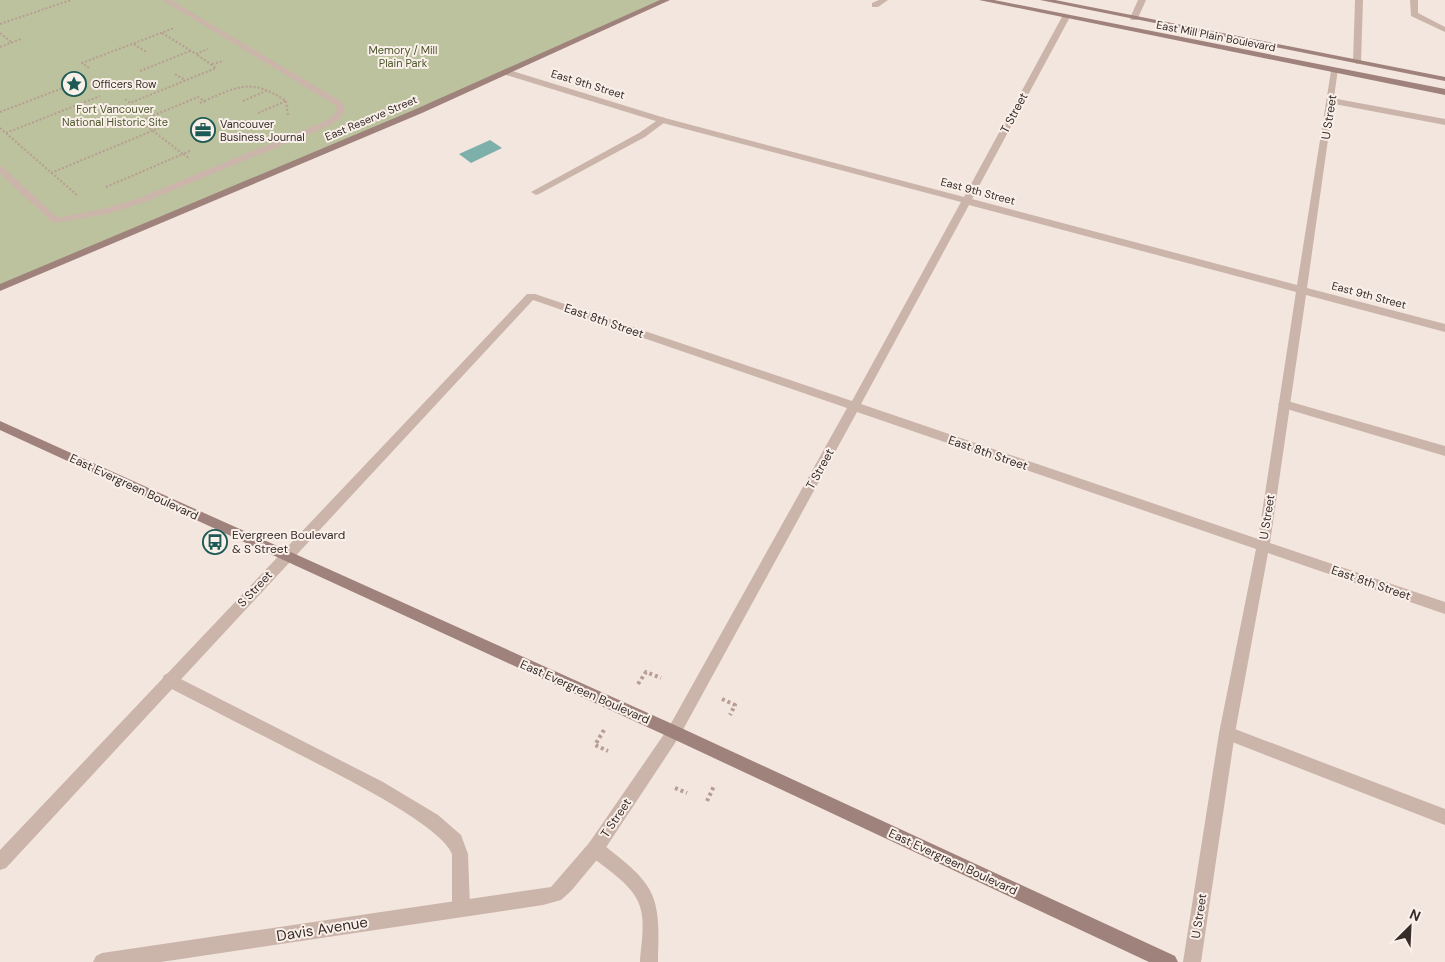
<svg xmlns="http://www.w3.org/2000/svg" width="1445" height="962" viewBox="0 0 1445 962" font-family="'DM Sans',sans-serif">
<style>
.green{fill:#bcc29d}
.water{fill:#7db0aa}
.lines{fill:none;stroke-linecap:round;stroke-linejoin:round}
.path-far1{stroke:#b79d94;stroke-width:2;stroke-dasharray:2 2;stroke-linecap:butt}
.path{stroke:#b79d94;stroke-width:4;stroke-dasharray:3 3;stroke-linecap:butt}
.lane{fill:#cbb4a9;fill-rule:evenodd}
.street{fill:#cbb4a9;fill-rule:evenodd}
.secondary{fill:#9f827b;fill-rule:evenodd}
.labels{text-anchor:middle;stroke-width:4;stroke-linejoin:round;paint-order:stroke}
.far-street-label{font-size:11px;fill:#382c29;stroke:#faf0ea}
.far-park-label{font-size:11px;fill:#4e572d;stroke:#faf0ea}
.far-poi-label{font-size:11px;fill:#382c29;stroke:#faf0ea;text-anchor:start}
.street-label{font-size:12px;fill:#382c29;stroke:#faf0ea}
.poi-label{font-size:12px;fill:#382c29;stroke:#faf0ea;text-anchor:start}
.near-street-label{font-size:15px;fill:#382c29;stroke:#faf0ea}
</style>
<rect width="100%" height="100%" fill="#f3e6de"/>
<!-- green -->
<path class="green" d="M0 0H665L399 119 0 288Z"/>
<!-- water -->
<path class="water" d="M490 140 502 148 471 163 459 154Z"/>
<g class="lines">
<!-- path-far1 -->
<g class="path-far1">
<path d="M0 24 71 0"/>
<path d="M0 33 11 42"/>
<path d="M162 33 196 54 208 49"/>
<path d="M134 44 146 52"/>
<path d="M0 47 21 39"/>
<path d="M212 64 224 61"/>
<path d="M89 68 82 63 174 28"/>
<path d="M140 71 190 51"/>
<path d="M175 74 185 80"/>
<path d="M125 99 130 103 216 68 196 54"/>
<path d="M243 101 268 90"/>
<path d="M286 101 288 115 286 116"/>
<path d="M200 103 204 101 207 103"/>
<path d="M0 112 81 81"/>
<path d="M0 128 77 195"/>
<path d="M6 133 100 96"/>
<path d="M190 151 183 154 140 121 198 97 204 101C239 86 251 78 286 101L258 113"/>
<path d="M51 173 159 128"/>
<path d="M106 187 183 154 189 158"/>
</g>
<!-- path -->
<g class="path">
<path d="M638 684 646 672 661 678"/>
<path d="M722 699 735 705 730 715"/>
<path d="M604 730 595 745 608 751"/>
<path d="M675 788 687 793"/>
<path d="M707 801 714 786"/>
</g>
<!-- lane -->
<g class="lane">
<path d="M879 0H888L878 7H872V3Z"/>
<path d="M1138 0H1146L1137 20H1131L1130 18Z"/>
<path d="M1410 0H1418V13L1445 27V32L1411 16Z"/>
<path d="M1332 98 1445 119V125L1329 103V99Z"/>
<path d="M662 117 665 118V122L645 137 539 194 536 195 531 192 639 133Z"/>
<path d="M1284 400 1445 446V456L1280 407 1278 404Z"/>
<path d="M169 673 383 782 438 815 461 835 468 854 470 908 467 914 461 917 455 914 452 908V854C440 822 317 764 283 746 243 726 203 705 164 685L162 680 164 675Z"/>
<path d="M1227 726 1445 809V825L1222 738 1219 733 1222 728Z"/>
<path d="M595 841 601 843C655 885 661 892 658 962H640C641 944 646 921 639 904 633 885 604 867 589 855L587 849 589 843Z"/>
</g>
<!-- street -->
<g class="street">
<path d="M162 0H171L342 102 345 110 340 119 329 126 142 203 108 214 53 223 0 174V166L3 167 58 218 106 208 136 199 323 122 334 115 337 110 335 105Z"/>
<path d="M1355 0H1363L1361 62 1357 64 1353 62Z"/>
<path d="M1063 15 1070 17 972 199 1297 285 1331 71 1338 69 1307 288 1445 324V332L1306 295 1270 543 1445 602V614L1268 553 1235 733 1201 962H1183L1219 733 1256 549 857 412 679 737 601 855 571 891 561 900 543 905 161 962H93L96 956 102 953 551 887 589 843 669 727 847 408 533 300 6 868 0 870V850L527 294H535L852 401 961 202 659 122 503 74V70H509L665 118 964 197ZM969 205 1296 292 1258 539 861 404Z"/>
</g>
<!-- secondary -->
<g class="secondary">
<path d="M660 0H670L422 113 0 291V284L416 109Z"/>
<path d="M979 0H994L1445 89V95Z"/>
<path d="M1040 0H1055L1445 77V81Z"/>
<path d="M0 421 679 727 1175 956 1178 962H1149L669 737 0 430Z"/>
</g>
</g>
<!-- icons -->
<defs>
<symbol id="sight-ring" viewBox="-11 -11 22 22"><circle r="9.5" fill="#faf0ea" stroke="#1e5a55" stroke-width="1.5"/><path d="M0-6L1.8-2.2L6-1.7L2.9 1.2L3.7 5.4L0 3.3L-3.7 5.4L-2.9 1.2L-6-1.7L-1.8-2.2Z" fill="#1e5a55"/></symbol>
<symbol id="office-ring" viewBox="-11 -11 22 22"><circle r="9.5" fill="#faf0ea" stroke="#1e5a55" stroke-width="1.5"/><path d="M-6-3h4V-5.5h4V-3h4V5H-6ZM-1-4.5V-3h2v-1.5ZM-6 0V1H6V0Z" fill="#1e5a55"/></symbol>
<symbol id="bus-ring" viewBox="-11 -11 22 22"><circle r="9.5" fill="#faf0ea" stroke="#1e5a55" stroke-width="1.5"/><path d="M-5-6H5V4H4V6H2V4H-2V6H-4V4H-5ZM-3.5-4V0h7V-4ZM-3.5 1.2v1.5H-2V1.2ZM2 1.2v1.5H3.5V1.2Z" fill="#1e5a55"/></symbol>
</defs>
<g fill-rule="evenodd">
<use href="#sight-ring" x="60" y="70" width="28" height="28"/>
<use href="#office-ring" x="189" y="116" width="28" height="28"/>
<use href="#bus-ring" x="201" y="528" width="28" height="28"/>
</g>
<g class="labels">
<!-- far-street labels -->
<g class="far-street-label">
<text transform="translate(1216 36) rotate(11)" y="4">East Mill Plain Boulevard</text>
<text transform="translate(588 84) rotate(17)" y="4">East 9th Street</text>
<text transform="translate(371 118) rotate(-23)" y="4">East Reserve Street</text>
<text transform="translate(978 191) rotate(15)" y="4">East 9th Street</text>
<text transform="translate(1369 295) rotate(15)" y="4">East 9th Street</text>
</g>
<!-- far-park labels -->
<g class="far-park-label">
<text x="403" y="54">Memory / Mill<tspan x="403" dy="13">Plain Park</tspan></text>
<text x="115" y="113">Fort Vancouver<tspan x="115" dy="13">National Historic Site</tspan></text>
</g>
<!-- far-poi labels -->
<g class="far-poi-label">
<text x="92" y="88">Officers Row</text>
<text x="220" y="128">Vancouver<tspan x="220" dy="13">Business Journal</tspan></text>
</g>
<!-- street labels -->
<g class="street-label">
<text transform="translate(1014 113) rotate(-62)" y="4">T Street</text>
<text transform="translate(1329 117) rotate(-81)" y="4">U Street</text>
<text transform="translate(604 321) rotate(19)" y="4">East 8th Street</text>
<text transform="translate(988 453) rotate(19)" y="4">East 8th Street</text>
<text transform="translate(820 469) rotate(-61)" y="4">T Street</text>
<text transform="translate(134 487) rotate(25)" y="4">East Evergreen Boulevard</text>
<text transform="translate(1267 517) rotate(-81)" y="4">U Street</text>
<text transform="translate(1371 583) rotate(19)" y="4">East 8th Street</text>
<text transform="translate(255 589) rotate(-47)" y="4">S Street</text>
<text transform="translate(585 692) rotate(24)" y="4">East Evergreen Boulevard</text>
<text transform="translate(616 818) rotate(-56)" y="4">T Street</text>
<text transform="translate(953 862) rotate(25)" y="4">East Evergreen Boulevard</text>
<text transform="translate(1199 916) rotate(-81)" y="4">U Street</text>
</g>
<!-- poi labels -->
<g class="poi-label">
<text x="232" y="539">Evergreen Boulevard<tspan x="232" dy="14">&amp; S Street</tspan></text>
</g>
<!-- near-street labels -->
<g class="near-street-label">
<text transform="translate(322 929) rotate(-9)" y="5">Davis Avenue</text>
</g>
</g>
<!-- north arrow -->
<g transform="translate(1410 927) rotate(24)" stroke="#faf0ea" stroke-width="4" paint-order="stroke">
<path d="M0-4L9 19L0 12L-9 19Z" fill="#382c29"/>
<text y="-8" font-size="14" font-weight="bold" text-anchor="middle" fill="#382c29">N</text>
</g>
</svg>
